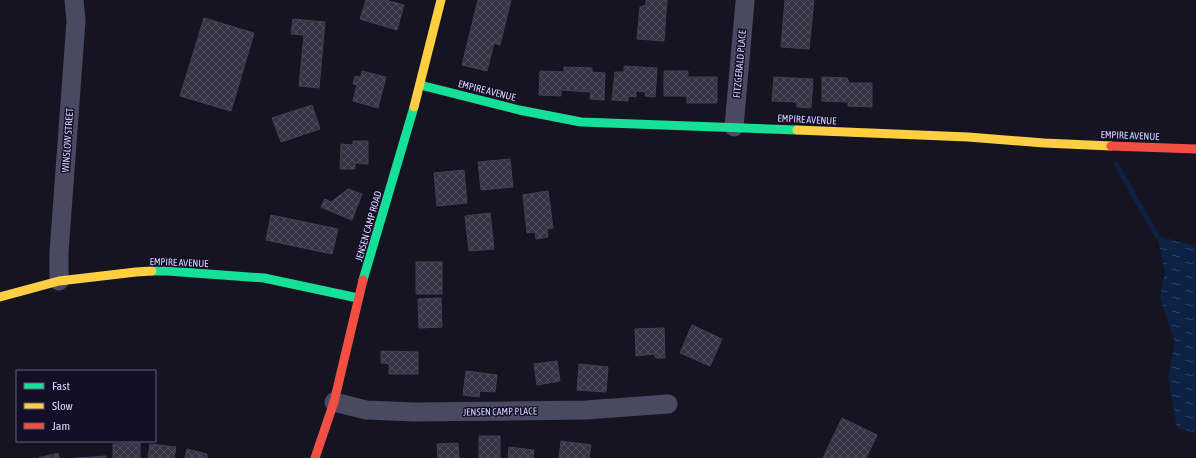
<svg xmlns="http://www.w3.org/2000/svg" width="1196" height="458" viewBox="0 0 1196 458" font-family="'Asap Condensed',sans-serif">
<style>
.water{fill:url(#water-ripples)}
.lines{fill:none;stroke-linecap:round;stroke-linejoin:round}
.stream{stroke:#0d2144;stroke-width:5}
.building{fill:url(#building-cross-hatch);stroke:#433f54}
.street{stroke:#4a4962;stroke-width:19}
.fast{stroke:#16e098;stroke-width:9}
.slow{stroke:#ffcf43;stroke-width:9}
.jam{stroke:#f24e42;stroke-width:9}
.labels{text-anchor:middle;stroke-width:3;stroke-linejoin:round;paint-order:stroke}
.street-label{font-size:10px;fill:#d9d4ff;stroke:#130f26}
</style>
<defs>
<pattern id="water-ripples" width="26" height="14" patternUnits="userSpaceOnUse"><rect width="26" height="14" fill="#0d2144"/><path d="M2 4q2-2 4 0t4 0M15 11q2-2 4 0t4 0" fill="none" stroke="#304060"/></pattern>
<pattern id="building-cross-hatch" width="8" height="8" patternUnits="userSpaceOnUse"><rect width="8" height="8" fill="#343243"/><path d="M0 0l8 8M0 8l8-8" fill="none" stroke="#514f5f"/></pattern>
</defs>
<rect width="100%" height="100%" fill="#161421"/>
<!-- water -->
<path class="water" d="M1157 236 1196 246V433L1177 428 1168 377 1175 343 1160 298 1165 272Z"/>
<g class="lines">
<!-- stream -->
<path class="stream" d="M1116 164 1157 236"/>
</g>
<!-- building -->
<g class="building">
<path d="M366 0H386L404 5 397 30 360 19Z"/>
<path d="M478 0H511L500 45 494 43 487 71 462 65Z"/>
<path d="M646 0H667L664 41 637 39 640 7 646 5Z"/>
<path d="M785 0H814L809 49 781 47Z"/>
<path d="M204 18 254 33 231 111 180 96Z"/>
<path d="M293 19 325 22 319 88 299 86 304 35 291 34Z"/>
<path d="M624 66 657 68 655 97 645 96 646 92 636 91V97L628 96V101L612 100 615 72H624Z"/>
<path d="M564 67 592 68V72L605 73 604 100 590 99 591 92 561 90V96L539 95 540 71 564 72Z"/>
<path d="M362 71 386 77 378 108 353 101 357 85 353 84 355 76 361 77Z"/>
<path d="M664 71H688V77H717V103H687V96H664Z"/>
<path d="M774 77 813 79 811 108 797 107 796 102 772 101Z"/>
<path d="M822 77 847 78 849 83H872V107L848 106V102L822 101Z"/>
<path d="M312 105 320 129 281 142 272 118Z"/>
<path d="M353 141H368V164L355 163V169H340L341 144 353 145Z"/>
<path d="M510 159 513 187 481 190 478 162Z"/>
<path d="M464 170 467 203 437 206 434 173Z"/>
<path d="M348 189 362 194 352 220 321 207 325 199 331 202Z"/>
<path d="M548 191 553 228 547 229 548 237 536 239 535 232 527 233 523 195Z"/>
<path d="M490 213 494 249 469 251 465 216Z"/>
<path d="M271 215 338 229 332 254 266 240Z"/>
<rect x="416" y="262" width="26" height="32"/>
<path d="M441 298 442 327 419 328 418 299Z"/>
<path d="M692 325 722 339 710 366 680 353Z"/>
<path d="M664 328 665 358H656L654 354 636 356 635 329Z"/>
<path d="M381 351 418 352V374H389V364L381 363Z"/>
<path d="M557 361 560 381 537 385 534 364Z"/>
<path d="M579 364 608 367 606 392 577 390Z"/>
<path d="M466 371 497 375 495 392 480 391 479 397 463 395Z"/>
<path d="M842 418 877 435 866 458H823Z"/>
<rect x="479" y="436" width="21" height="22"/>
<path d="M561 441 591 445 589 458H559Z"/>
<path d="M140 443V458H113V444Z"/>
<path d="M458 443 459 458H438L437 444Z"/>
<path d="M150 444 176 447 174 458H148Z"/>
<path d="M509 447 534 450 533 458H508Z"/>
<path d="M187 449 207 454V458H185Z"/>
<path d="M58 453 59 458H38Z"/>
<path d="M106 456V458H76Z"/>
</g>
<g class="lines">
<!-- street -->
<g class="street">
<path d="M734 127 745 2"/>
<path d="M59 281V252L76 21 74 0"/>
<path d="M334 402 366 410 414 412 586 410 668 404"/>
</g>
<!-- fast -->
<g class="fast">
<path d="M420 85 519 110 581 122 797 130"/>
<path d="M152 271H167L264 278 358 298"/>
<path d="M363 280 414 107"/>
</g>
<!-- slow -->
<g class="slow">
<path d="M414 107 441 0"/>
<path d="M797 130 968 137 1044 143 1111 146"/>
<path d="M0 297 59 281 136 272 152 271"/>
</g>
<!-- jam -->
<g class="jam">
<path d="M1111 146 1196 149"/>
<path d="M315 458 334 402 363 280"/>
</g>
</g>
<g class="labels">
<!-- street labels -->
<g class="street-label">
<text transform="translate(739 64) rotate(-85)" y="4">FITZGERALD PLACE</text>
<text transform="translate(487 90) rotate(14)" y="4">EMPIRE AVENUE</text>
<text transform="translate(807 119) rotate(3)" y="4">EMPIRE AVENUE</text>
<text transform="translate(1130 135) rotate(2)" y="4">EMPIRE AVENUE</text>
<text transform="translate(67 140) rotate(-86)" y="4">WINSLOW STREET</text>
<text transform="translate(368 226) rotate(-74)" y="4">JENSEN CAMP ROAD</text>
<text transform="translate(179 262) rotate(2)" y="4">EMPIRE AVENUE</text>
<text transform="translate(500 411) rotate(-1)" y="4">JENSEN CAMP PLACE</text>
</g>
</g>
<!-- legend -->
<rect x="16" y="370" width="140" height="72" fill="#130f26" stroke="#625e7d"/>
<rect x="24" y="383" width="20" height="6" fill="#16e098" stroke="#625e7d"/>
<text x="52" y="390" font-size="12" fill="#d9d4ff">Fast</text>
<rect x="24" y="403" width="20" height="6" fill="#ffcf43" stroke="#625e7d"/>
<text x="52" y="410" font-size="12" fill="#d9d4ff">Slow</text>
<rect x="24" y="423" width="20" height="6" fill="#f24e42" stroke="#625e7d"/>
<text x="52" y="430" font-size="12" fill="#d9d4ff">Jam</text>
</svg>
